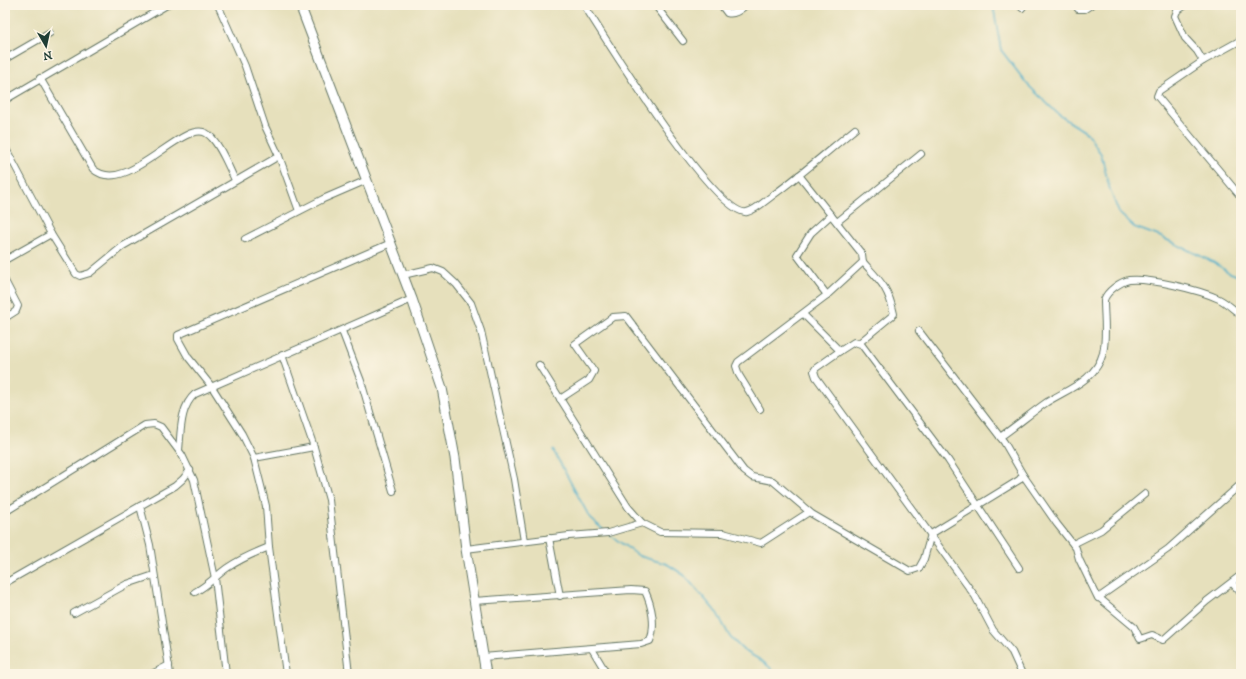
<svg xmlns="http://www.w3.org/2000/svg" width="1246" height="679" viewBox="0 0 1246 679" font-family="'IM FELL DW Pica',serif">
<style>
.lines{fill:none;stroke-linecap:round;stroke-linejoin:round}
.stream{stroke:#4baecb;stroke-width:1.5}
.street-casing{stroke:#657664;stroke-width:8}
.primary-casing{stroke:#657664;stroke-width:11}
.street{stroke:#fff;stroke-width:6}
.primary{stroke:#fff;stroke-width:9}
</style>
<rect width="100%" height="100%" fill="#fcf5e5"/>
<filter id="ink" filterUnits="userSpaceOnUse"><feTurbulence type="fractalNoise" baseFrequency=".025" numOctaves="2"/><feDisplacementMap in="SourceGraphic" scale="8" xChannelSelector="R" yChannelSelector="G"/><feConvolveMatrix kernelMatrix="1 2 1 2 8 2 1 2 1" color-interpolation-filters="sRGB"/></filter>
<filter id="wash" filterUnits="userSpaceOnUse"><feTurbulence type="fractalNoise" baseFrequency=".012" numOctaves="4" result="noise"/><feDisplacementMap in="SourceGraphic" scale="16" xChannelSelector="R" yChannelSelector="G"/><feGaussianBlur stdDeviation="0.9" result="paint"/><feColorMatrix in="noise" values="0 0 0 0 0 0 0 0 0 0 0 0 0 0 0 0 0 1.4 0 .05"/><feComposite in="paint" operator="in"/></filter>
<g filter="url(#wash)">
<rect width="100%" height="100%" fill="#e6e0bc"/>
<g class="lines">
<!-- stream -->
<g class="stream">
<path d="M993 5 1001 50 1027 84 1059 115 1087 133 1101 154 1110 190 1119 213 1134 227 1161 237 1213 262 1228 272 1241 277"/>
<path d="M553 450 590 518 606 532"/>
<path d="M610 535 639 556 667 564 684 575 717 613 730 637 743 650 762 661 778 674"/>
</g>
</g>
</g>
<g filter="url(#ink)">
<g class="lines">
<defs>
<g id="street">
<path d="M218 5 245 66 265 126 279 156 299 211"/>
<path d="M584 5C603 35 717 219 747 212 756 210 765 201 772 196 801 175 828 151 855 129"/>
<path d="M655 5 683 41"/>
<path d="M721 5 727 13C735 15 740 10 746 5"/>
<path d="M1076 5 1078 9H1085L1091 5"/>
<path d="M1186 5 1177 11 1175 16 1185 38 1197 51 1203 61"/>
<path d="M1022 8 1024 5"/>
<path d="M1241 40 1203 61 1159 91 1157 96 1241 197"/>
<path d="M5 59 50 33"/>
<path d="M40 78 93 169C126 198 181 120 206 133 218 139 229 168 235 180"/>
<path d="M5 100 167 5"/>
<path d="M5 147 51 234 76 274 80 276 90 273 123 246 279 156"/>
<path d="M837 222 921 154"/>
<path d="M245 239 323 199 367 180"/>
<path d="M5 260 51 234"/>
<path d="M403 275 433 268 443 272 456 284 471 303 481 331 514 479 524 541"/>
<path d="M5 281 18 306 16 311 5 318"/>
<path d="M827 295 797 255 811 233 831 215"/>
<path d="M803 314 840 351 854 342 861 344 948 460 1019 568"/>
<path d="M342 331 361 381 393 491"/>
<path d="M859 343 894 314C888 287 881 282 863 262"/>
<path d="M840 351 816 368 814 371 816 377 975 596 993 630 1012 652 1022 674"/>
<path d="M282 355 314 447 329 500 349 674"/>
<path d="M539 365 628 507 642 523 660 532 723 533 761 543 809 512"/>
<path d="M560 399 589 380 594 371 575 344 613 317 626 316 744 471 752 477 773 481 812 514 910 571 919 568 924 559 931 534 1019 480 1023 475 1004 442 919 331"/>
<path d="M760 409 739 375 736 366 738 362 827 295 863 262 862 254 799 175"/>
<path d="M1000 437C1016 426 1031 413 1047 402 1068 389 1096 380 1103 353 1107 336 1104 317 1104 300 1107 291 1120 282 1129 280 1150 278 1200 290 1219 299 1227 303 1234 310 1241 315"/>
<path d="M179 450C181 431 180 407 195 394L412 299"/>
<path d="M254 458 314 447"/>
<path d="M1023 475 1057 524 1076 548 1079 559 1097 596 1134 627 1140 639 1152 635 1163 640 1207 601 1241 575"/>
<path d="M140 506 150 545 170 674"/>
<path d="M5 512 145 425 154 424 161 427 182 455 194 480 215 578 226 674"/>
<path d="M549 538 560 596"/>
<path d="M1073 544 1101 530 1145 494"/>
<path d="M466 549 569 536 608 533 642 523"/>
<path d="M5 583 175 486 183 479 190 470"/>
<path d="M1232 583 1241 593"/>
<path d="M195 592C207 586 216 576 227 568 240 559 254 553 269 547"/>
<path d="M1098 598 1168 549 1241 484"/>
<path d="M474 601 631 590 645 591C652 606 656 626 650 641L641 644 483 657"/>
<path d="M74 613 127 584 154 575"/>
<path d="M592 649 607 674"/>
<path d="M152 674 169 665"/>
<path d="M286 674 269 547 266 506 254 458 242 434 212 387 188 357 178 339V335L391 243"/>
</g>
<path id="primary" d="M300 5 412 299 442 388 455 458 466 549 486 674"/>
</defs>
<!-- street casing -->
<use href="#street" class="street-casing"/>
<!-- primary casing -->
<use href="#primary" class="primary-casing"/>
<!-- street -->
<use href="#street" class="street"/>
<!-- primary -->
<use href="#primary" class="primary"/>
</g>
</g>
<!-- margin -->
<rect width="1246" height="679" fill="none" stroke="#fcf5e5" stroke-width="20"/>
<!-- north arrow -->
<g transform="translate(46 46) rotate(171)" stroke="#fcf5e5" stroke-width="3" paint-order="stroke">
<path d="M0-3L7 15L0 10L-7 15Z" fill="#1f3d34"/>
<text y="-6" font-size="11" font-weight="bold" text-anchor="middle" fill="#1f3d34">N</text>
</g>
</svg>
